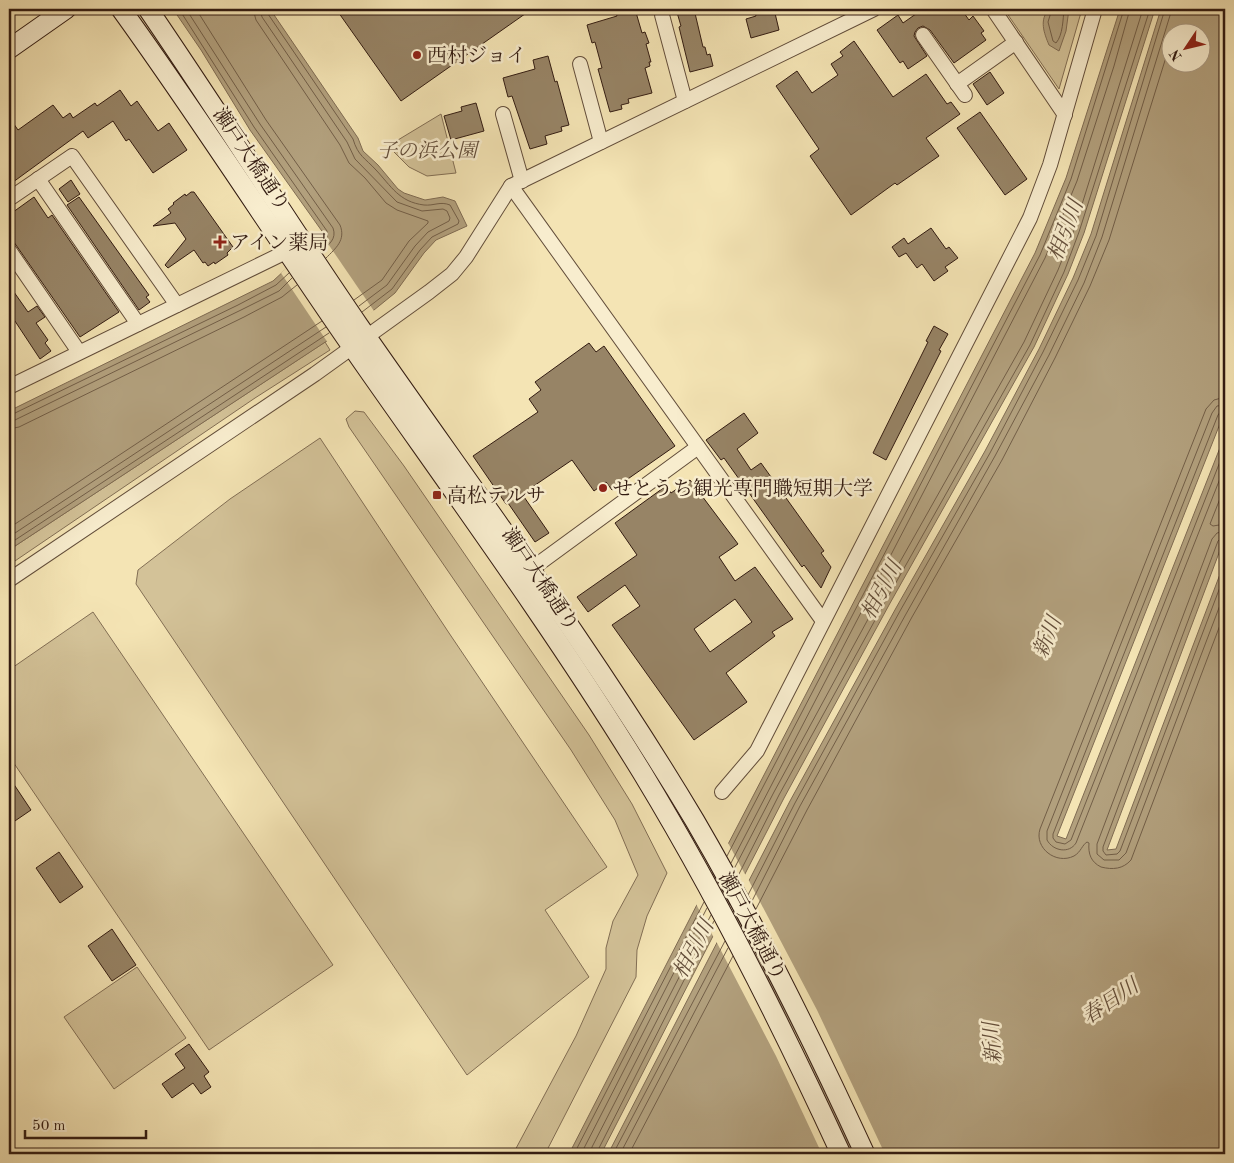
<svg xmlns="http://www.w3.org/2000/svg" width="1234" height="1163" viewBox="0 0 1234 1163" font-family="'Old Standard TT','Noto Serif JP',serif">
<style>
.green{fill:#d3c298;stroke:#826e54}
.water{fill:#b2a07d;stroke:#7f6b52;fill-rule:evenodd}
.pier{fill:#f4e4b4}
.lines{fill:none;stroke-linecap:round;stroke-linejoin:round}
.shore{stroke:#725e47;stroke-width:1}
.building{fill:#978466;stroke:#321b11;fill-rule:evenodd}
.street-casing{stroke:#624d3a;stroke-width:16}
.secondary-casing{stroke:#321b11;stroke-width:21}
.street{stroke:#f8edce;stroke-width:14}
.secondary{stroke:#f8edce;stroke-width:19}
.poi-dot{fill:#8f2418;stroke:#f8edce;stroke-width:2}
.labels{text-anchor:middle;stroke-width:5;stroke-linejoin:round;paint-order:stroke}
.poi-label{font-size:20px;fill:#321b11;stroke:#f8edce;text-anchor:start}
.park-label{font-size:20px;font-style:italic;fill:#624d3a;stroke:#f8edce}
.street-label{font-size:20px;fill:#321b11;stroke:#f8edce}
.water-label{font-size:21px;font-style:italic;fill:#65503c;stroke:#f8edce}
</style>
<rect width="100%" height="100%" fill="#f4e4b4"/>
<filter id="stains"><feTurbulence type="fractalNoise" baseFrequency=".004" numOctaves="4"/><feColorMatrix values="0 0 0 0 .2 0 0 0 0 .09 0 0 0 0 .02 0 0 0 .5 -.17"/></filter>
<radialGradient id="worn" r=".72"><stop offset=".6" stop-color="#630" stop-opacity="0"/><stop offset="1" stop-color="#630" stop-opacity=".3"/></radialGradient>
<!-- green -->
<g class="green">
<path d="M1004 9H1082L1059 89Z"/>
<path d="M441 114 456 173 427 176 409 167 388 146Z"/>
<path d="M325 342 330 350 255 398 9 565V550Z"/>
<path d="M355 411 364 412 404 466 589 735 632 804 667 873 647 916 637 950 636 977 545 1154H513L576 1036 606 969V948L613 921 638 875 615 820 571 750 349 427 346 419Z"/>
<path d="M320 438 449 633 607 867 545 910 589 977 467 1075 136 584 138 570 230 499Z"/>
<path d="M93 612 333 965 209 1050 9 756V670Z"/>
<path d="M137 967 186 1038 114 1089 64 1017Z"/>
</g>
<!-- water -->
<g class="water">
<path d="M173 9H270L358 138 363 151 378 165 398 189 404 193 425 200 443 197 455 201 467 226 436 240 424 253 395 293 374 310 9 550V411L273 281 324 234 250 130 201 50Z"/>
<path d="M1049 9H1069L1066 31 1059 51 1049 45C1044 33 1039 20 1049 9Z"/>
<path d="M1120 9H1155L1084 233 1068 274 1034 347 889 605 784 798 601 1154H569L724 852 1035 253 1066 178Z"/>
<path d="M1161 9H1225V411L1057 836 1066 839 1225 435V537L1107 850 1116 849 1225 561V1154H608L790 801 896 608 985 451 1039 349 1073 278 1091 234ZM1172 32H1202V62H1172Z"/>
</g>
<!-- pier -->
<g class="pier">
<path d="M322 235 374 311 328 343 281 273Z"/>
<path d="M727 841 746 876 732 904 712 870Z"/>
<path d="M710 872 730 908 714 938 695 902Z"/>
<path d="M748 879 817 1010 885 1154H854L793 1022 733 907Z"/>
<path d="M732 911 801 1044 852 1154H822L776 1056 716 941Z"/>
</g>
<g class="lines">
<!-- shore -->
<g class="shore">
<path d="M179 9 254 127 327 231V237L318 246"/>
<path d="M186 9 260 124 333 228C337 239 329 244 322 251"/>
<path d="M196 9 266 120 340 225C346 240 336 248 326 258"/>
<path d="M253 9 256 20 340 145 349 163 365 178 386 203 397 210 428 221V223L409 241 382 280 354 300"/>
<path d="M260 9 262 17 347 142 355 159 397 202 422 211 443 209 447 211 450 218 449 221 428 232 415 246 387 285 359 306"/>
<path d="M267 9 268 14 353 139C358 156 365 158 376 170 391 186 399 202 424 205 434 206 440 201 450 205L459 221 458 224 432 237 420 250 392 289 362 312"/>
<path d="M1052 9 1048 22 1053 41 1056 43C1063 35 1063 19 1064 9"/>
<path d="M1225 397 1214 400 1206 409 1040 829C1034 848 1056 865 1074 856 1081 852 1082 845 1087 842L1089 843C1088 854 1091 862 1101 867 1113 870 1123 869 1131 860L1225 612"/>
<path d="M1225 405 1217 406 1212 413 1047 831V840C1053 851 1069 854 1076 843L1225 466"/>
<path d="M1225 411H1221L1218 415 1053 834V838L1056 842 1065 844 1071 840 1225 449"/>
<path d="M9 415 13 414 238 305 276 285 289 273"/>
<path d="M9 421 15 420 241 310 279 291 292 278"/>
<path d="M9 429 19 427 244 317 282 297 297 285"/>
<path d="M1225 486 1210 524 1213 526 1225 524"/>
<path d="M9 528 322 321"/>
<path d="M1225 531 1217 533 1212 539 1097 844V854L1104 860H1119L1126 853 1225 592"/>
<path d="M9 537 326 327"/>
<path d="M1225 537 1221 538 1218 541 1103 847V851L1106 855 1117 854 1120 851 1225 574"/>
<path d="M9 544 329 333"/>
<path d="M727 856 1040 255 1071 179 1124 9"/>
<path d="M731 863 1045 258 1077 181 1114 66 1130 9"/>
<path d="M734 869 774 792 879 599 1024 342 1058 270 1074 230 1143 9"/>
<path d="M738 876 779 795 885 602 1030 345 1064 272 1079 232 1150 9"/>
<path d="M748 895 795 803 900 611 990 453 1043 352 1078 280 1096 236 1165 9"/>
<path d="M752 901 800 806 906 614 995 456 1049 355 1084 283 1102 237 1172 9"/>
<path d="M756 909 807 810 912 617 1002 460 1055 358 1090 286 1109 240 1172 38"/>
<path d="M574 1154 704 902"/>
<path d="M581 1154 707 908"/>
<path d="M591 1154 592 1147 711 915"/>
<path d="M597 1154 598 1150 714 921"/>
<path d="M613 1154 725 941"/>
<path d="M620 1154 728 948"/>
<path d="M629 1154 733 956"/>
</g>
</g>
<!-- building -->
<g class="building">
<path d="M336 9H532L401 101Z"/>
<path d="M615 9H635L642 33 645 32 649 43 646 44 651 62H649L650 66 645 68 652 93 628 99 629 103 621 105 622 109 610 112 598 69 602 68 595 42 592 43 587 25 617 16Z"/>
<path d="M676 9H694L703 47H705L707 55 710 54 713 66 690 72 679 27 681 26Z"/>
<path d="M754 9H774L779 30 751 38 746 19 756 16Z"/>
<path d="M923 9H961L969 20 973 16 984 31 981 33 986 40 954 63 930 30 923 26 918 28 915 32 914 36 927 56 908 69 903 61 900 63 877 30 898 15 903 23Z"/>
<path d="M854 41 893 97 926 74 947 104 951 102 960 114 926 138 939 156 897 185 895 183 851 215 810 156 819 149 776 86 797 71 812 93 838 75 831 64 843 56 840 52Z"/>
<path d="M548 56 555 82 557 81 569 125 561 127 562 131 545 136 547 144 530 149 512 96 508 97 503 78 535 69 533 60Z"/>
<path d="M990 72 1004 93 987 105 973 84Z"/>
<path d="M120 90 131 106 137 101 158 131 169 123 187 150 153 173 129 139 126 141 113 121 88 138 83 131 9 185V117L18 130 53 105 63 118 70 113 73 118 95 103 97 106Z"/>
<path d="M476 103 484 131 451 140 444 116 462 111 461 107Z"/>
<path d="M980 112 1027 179 1005 195 957 128Z"/>
<path d="M71 180 80 194 68 202 59 189Z"/>
<path d="M191 192H194L233 247 227 253 228 255 215 264 214 262 208 266 205 262 203 263 194 250 168 268 165 265 186 239 175 223 153 226 171 213 168 209 174 204 173 203 185 194 186 196Z"/>
<path d="M34 197 48 218 52 215 119 312 80 337 9 235V215Z"/>
<path d="M79 197 149 295 146 297 150 302 139 310 67 205Z"/>
<path d="M931 228 946 249 949 247 958 258 945 267 948 271 934 281 922 264 917 268 906 253 899 257 892 247 904 238 908 244Z"/>
<path d="M9 285 28 312 37 306 45 317 36 323 48 340 45 343 51 351 40 359 9 312Z"/>
<path d="M934 326 948 334 939 350 941 351 886 460 873 453 928 342 926 341Z"/>
<path d="M589 343 596 352 604 346 675 446 612 490 606 482 594 491 572 460 522 494 549 533 535 542 508 503 506 504 473 456 538 412 529 399 541 390 535 382Z"/>
<path d="M744 413 758 433 737 449 751 470 761 463 824 551 821 553 831 567 821 588 804 565 802 567 724 458 721 460 706 440Z"/>
<path d="M690 480 738 544 719 557 735 581 755 567 793 619 772 632 775 636 726 673 747 702 694 740 612 625 640 606 625 585 588 612 577 597 637 555 615 523 666 486 671 493ZM735 599 752 622 710 652 694 629Z"/>
<path d="M9 777 31 810 9 825Z"/>
<path d="M59 852 83 887 60 903 36 868Z"/>
<path d="M112 929 136 965 112 981 88 946Z"/>
<path d="M189 1044 209 1072 204 1076 211 1087 201 1094 193 1083 172 1098 162 1084 185 1068 175 1054Z"/>
</g>
<g class="lines">
<defs>
<g id="street">
<path d="M993 9 1065 115"/>
<path d="M662 15 685 101"/>
<path d="M923 35 965 95"/>
<path d="M580 64 601 142"/>
<path d="M957 84 1016 42"/>
<path d="M503 114 522 181"/>
<path d="M38 179 138 324"/>
<path d="M511 186 823 621"/>
<path d="M9 199 72 156 177 305"/>
<path d="M9 250 79 352"/>
<path d="M9 387 294 248"/>
<path d="M530 570 698 447"/>
<path d="M9 580 315 374 429 292 452 274 466 257 511 186 874 9"/>
<path d="M722 792 757 751 1030 218 1050 165 1095 9"/>
</g>
<g id="secondary">
<path d="M121 9C207 128 286 253 371 374 463 505 559 637 643 774 717 896 781 1024 841 1154"/>
<path d="M148 9C219 113 287 221 359 326 472 489 593 650 695 821 758 929 813 1041 865 1154"/>
<path d="M9 49 66 9"/>
</g>
</defs>
<!-- street casing -->
<use href="#street" class="street-casing"/>
<!-- secondary casing -->
<use href="#secondary" class="secondary-casing"/>
<!-- street -->
<use href="#street" class="street"/>
<!-- secondary -->
<use href="#secondary" class="secondary"/>
</g>
<!-- markers -->
<g class="poi-dot">
<circle cx="417" cy="55" r="5"/>
<path d="M217.5 234.5h5v5h5v5h-5v5h-5v-5h-5v-5h5z"/>
<circle cx="603" cy="488" r="5"/>
<rect x="432" y="490" width="10" height="10" rx="2.5"/>
</g>
<g class="labels">
<!-- poi labels -->
<g class="poi-label">
<text x="427" y="62">西村ジョイ</text>
<text x="230" y="249">アイン薬局</text>
<text x="613" y="495">せとうち観光専門職短期大学</text>
<text x="447" y="502">高松テルサ</text>
</g>
<!-- park labels -->
<g class="park-label">
<text x="427" y="157">子の浜公園</text>
</g>
<!-- street labels -->
<g class="street-label">
<text transform="translate(252 159) rotate(56)" y="7">瀬戸大橋通り</text>
<text transform="translate(541 579) rotate(56)" y="7">瀬戸大橋通り</text>
<text transform="translate(753 926) rotate(62)" y="7">瀬戸大橋通り</text>
</g>
<!-- water labels -->
<g class="water-label">
<text transform="translate(1065 230) rotate(-69)" y="7">相引川</text>
<text transform="translate(881 590) rotate(-62)" y="7">相引川</text>
<text transform="translate(1047 637) rotate(-68)" y="7">新川</text>
<text transform="translate(693 949) rotate(-62)" y="7">相引川</text>
<text transform="translate(1110 1001) rotate(-34)" y="7">春日川</text>
<text transform="translate(992 1043) rotate(-94)" y="7">新川</text>
</g>
</g>
<!-- margin -->
<rect width="1234" height="1163" fill="none" stroke="#f4e4b4" stroke-width="30"/>
<rect x="10" y="10" width="1214" height="1143" fill="none" stroke="#321b11" stroke-width="2.5"/>
<rect x="15" y="15" width="1204" height="1133" fill="none" stroke="#321b11"/>
<!-- north arrow -->
<g transform="translate(1186 48) rotate(235)"><circle r="24" fill="#f8edce" stroke="#a99982"/>
<path d="M0-4L9 19L0 12L-9 19Z" fill="#8f2418"/>
<text y="-8" font-size="14" font-weight="bold" text-anchor="middle" fill="#321b11">N</text>
</g>
<!-- scale -->
<path d="M25 1130v8h121v-8" fill="none" stroke="#321b11" stroke-width="2.5"/>
<text x="32" y="1130" font-size="15" fill="#321b11" stroke="#f8edce" stroke-width="4" paint-order="stroke">50 m</text>
<rect width="100%" height="100%" filter="url(#stains)"/>
<rect width="100%" height="100%" fill="url(#worn)"/>
</svg>
